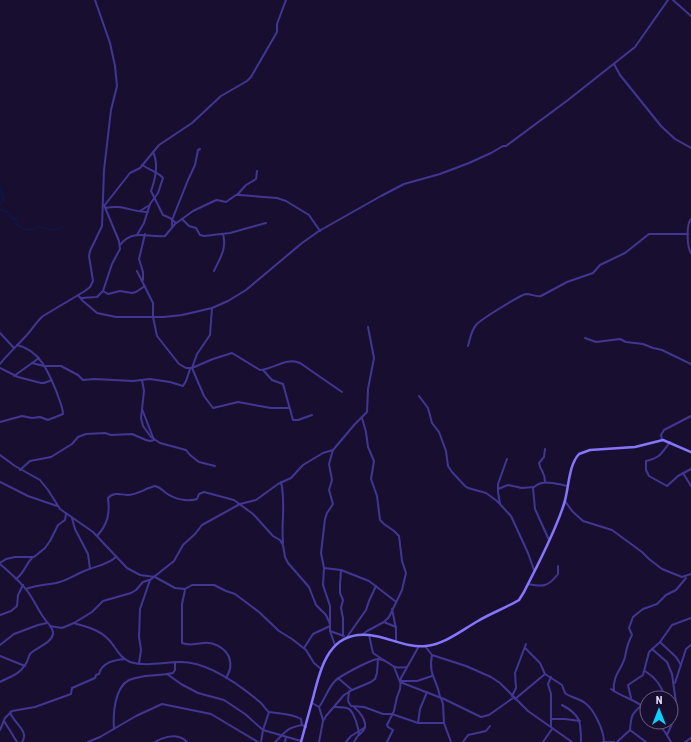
<svg xmlns="http://www.w3.org/2000/svg" width="691" height="742" viewBox="0 0 691 742" font-family="'Roboto Condensed',sans-serif">
<style>
.lines{fill:none;stroke-linecap:round;stroke-linejoin:round}
.stream{stroke:#051b53;stroke-width:1}
.street{stroke:#423693;stroke-width:2}
.secondary{stroke:#8575ff;stroke-width:2.5}
</style>
<rect width="100%" height="100%" fill="#180f30"/>
<g class="lines">
<!-- stream -->
<g class="stream">
<path d="M0 186 4 201 0 204"/>
<path d="M0 209 9 213 12 218 16 219V224L23 229 33 230 36 227 39 228 42 227C53 232 53 230 64 227"/>
</g>
<!-- street -->
<g class="street">
<path d="M673 0 691 16"/>
<path d="M614 64 620 75 661 126 675 139 691 148"/>
<path d="M153 152C159 164 155 180 151 191L163 215 170 218 176 223"/>
<path d="M237 195 246 185 256 179 257 171"/>
<path d="M104 206 130 173 140 168 159 145 192 123 221 96 247 81 251 77 277 32V24L286 0"/>
<path d="M106 208C120 204 133 212 148 212"/>
<path d="M140 211 148 206"/>
<path d="M182 219 189 226 196 228 200 235 204 236 230 233 266 223"/>
<path d="M691 219C686 225 687 247 691 253"/>
<path d="M172 226V220L188 180 195 165 198 150 200 149"/>
<path d="M137 235 144 223 150 204 158 193 163 178C160 173 148 169 142 165"/>
<path d="M120 245C133 228 148 238 165 236L175 224 193 211 214 201 217 200 226 202 236 195H240L277 198 286 201 309 215 320 231"/>
<path d="M137 271 153 303V317L157 336 179 364 186 368H192L213 359 232 353 260 370C274 369 286 357 300 363L342 392"/>
<path d="M214 271C220 258 227 249 223 234"/>
<path d="M143 280V272L139 259 145 234"/>
<path d="M103 291 108 294 120 291 132 293 136 292 145 286"/>
<path d="M78 295 83 301 97 313 116 317H164L182 315 212 308 228 301 246 290 302 243 319 231 381 196 404 184 440 174 469 163 491 153 503 146H506L568 100 635 47 668 0"/>
<path d="M81 298 97 297 103 291 112 264 120 249 119 241 104 205"/>
<path d="M212 308 210 335 197 354 192 368 204 396 213 408 238 402 271 408H289"/>
<path d="M0 333 14 348"/>
<path d="M585 338 596 342 620 339 626 342 643 344 653 348 662 350 691 364"/>
<path d="M468 346C470 339 471 331 476 325 480 320 520 295 526 294 532 294 535 297 541 296L567 282 593 273 600 265 625 253 649 234H688"/>
<path d="M32 363 44 366H61L78 375 83 380 94 379 133 381 150 379 170 382 183 386 186 381 190 369"/>
<path d="M0 364C7 355 16 347 24 338 31 331 36 322 43 316L85 291 90 287 93 281 89 256 90 251 102 226 104 170 111 110 117 86 115 66 110 43 95 0"/>
<path d="M0 368 18 377 41 383H44L52 380"/>
<path d="M263 370 272 380 283 384 293 420H298L312 415"/>
<path d="M14 376 39 358"/>
<path d="M142 380 144 391 141 418 143 426 151 437 160 443 186 450 190 455 199 462 215 466"/>
<path d="M419 396 428 408 432 423 439 432 446 451 448 466 452 472 465 486 468 488 486 493 497 501 511 516 528 553 534 570"/>
<path d="M362 418 366 432 368 447 374 461 371 479 377 496 380 520 384 524 394 531 399 536 402 561 406 573 402 590 389 617 384 622 367 631 362 635"/>
<path d="M0 422 22 416 32 418 40 417 48 420 63 414C63 407 59 400 57 393 49 373 40 350 17 345"/>
<path d="M662 440 661 435 664 430 691 416"/>
<path d="M670 442C661 454 661 457 646 461V470L649 476 667 486 678 476 691 469"/>
<path d="M545 449 544 457 539 463C541 473 545 471 545 482"/>
<path d="M333 450 329 464 332 480 329 490 333 504 327 513 325 519 321 553 324 568 323 585 330 606V631L335 645"/>
<path d="M0 455 15 466 40 480 48 490 60 509 93 532 127 568 140 575 155 577 175 588 185 589 192 585H214L226 591 235 594 259 612 279 631 292 639 306 650 314 663 321 669"/>
<path d="M20 470 30 461 51 457 72 444 78 437 86 434 105 433 111 435 132 434 146 440 150 441 154 440 142 409"/>
<path d="M683 473 691 486"/>
<path d="M0 482 28 496 57 506"/>
<path d="M281 482C286 503 281 523 283 543"/>
<path d="M498 489 508 485 522 488 534 487"/>
<path d="M565 501 572 511 583 521 612 530 642 552 649 559 662 569 682 577 691 574"/>
<path d="M500 504 498 492V484L507 459"/>
<path d="M72 518 75 529 88 554 90 569"/>
<path d="M97 536C108 524 110 513 108 498 113 492 120 494 127 495 137 495 146 488 155 486 160 487 162 490 166 493 174 499 187 502 197 499L199 494 204 492 234 500 253 514 273 536 280 540 283 545 285 557 288 563 309 587 316 605 326 615 330 624"/>
<path d="M549 540 535 509 533 488C542 478 556 484 568 486"/>
<path d="M0 563 6 559 15 557H34L45 548 50 541 58 525 65 520 66 514"/>
<path d="M0 564C10 573 20 581 28 592 34 600 38 610 44 618 47 623 54 628 53 634 51 644 36 647 30 654 28 657 28 662 25 665 19 675 9 677 0 682"/>
<path d="M324 568 341 570 369 581 395 601"/>
<path d="M341 570 340 585V593L343 600 341 608 343 618V636"/>
<path d="M16 579C25 572 25 565 32 558"/>
<path d="M528 584C543 587 548 587 558 574V566"/>
<path d="M26 589C36 585 46 585 56 583 66 581 73 576 82 572 94 566 106 566 116 557"/>
<path d="M185 590 182 604V643C190 646 196 644 203 643 213 641 225 648 229 657 232 666 230 671 226 678"/>
<path d="M392 609 396 629V642"/>
<path d="M0 615 11 611 17 606 18 595 23 585"/>
<path d="M384 622 396 627"/>
<path d="M74 623C86 627 98 629 107 638 116 646 118 657 130 662 146 667 165 662 181 662 209 662 241 686 261 703 264 706 266 710 269 712 280 714 291 713 301 719L302 725 306 727"/>
<path d="M50 626 62 628 74 623 92 612 103 601 131 593 136 590 143 582 149 580"/>
<path d="M330 631 344 636"/>
<path d="M369 635 373 653 385 661"/>
<path d="M347 637 366 610 369 601 376 586"/>
<path d="M0 645 14 634 38 625 47 623"/>
<path d="M425 646 432 655 466 666 491 677 500 683 528 711 572 742"/>
<path d="M304 648 313 634 330 626"/>
<path d="M525 648 540 663 545 674 562 685 565 693C571 698 579 698 585 703 594 709 604 731 604 742"/>
<path d="M652 649 667 662 672 674 677 710 675 717 667 735"/>
<path d="M432 655C428 675 437 679 440 697"/>
<path d="M0 656 25 666"/>
<path d="M139 663 141 650 139 637 140 609 150 580 174 561 183 545 195 534 202 525 240 504 256 500 278 484 291 478 303 465 323 453 333 450 355 424 367 412 368 389 374 358 368 327"/>
<path d="M681 665 676 657 660 642 672 625 691 618"/>
<path d="M394 667 400 682 444 699 481 717 489 715 513 698"/>
<path d="M645 671C655 677 662 686 665 698"/>
<path d="M167 674 181 684 198 693 224 700 245 714 263 730 301 741"/>
<path d="M551 677 548 684 551 694V727"/>
<path d="M338 678 352 690"/>
<path d="M400 681H417L432 676"/>
<path d="M675 683 686 649 691 645"/>
<path d="M611 689C623 698 636 699 647 710"/>
<path d="M349 691 348 701 351 706 364 707 383 714H392L418 723H444"/>
<path d="M614 691C612 676 622 669 625 657 627 647 627 644 632 635L629 628 633 617 643 609 657 604 666 595 676 590 686 578"/>
<path d="M512 696 516 688 515 673 526 644"/>
<path d="M441 698 443 704 444 723 451 742"/>
<path d="M631 698 628 685 643 675 649 652 660 642"/>
<path d="M515 699 545 674"/>
<path d="M312 703 319 707 323 720"/>
<path d="M562 705C581 715 581 722 581 742"/>
<path d="M642 705C631 714 631 717 630 730L646 742"/>
<path d="M319 707C325 699 328 688 335 681 340 676 373 658 379 659 393 661 388 670 407 667"/>
<path d="M335 707C350 707 351 708 356 721 357 726 359 729 359 734L354 742"/>
<path d="M354 707C360 712 366 720 365 727 365 730 361 733 359 735"/>
<path d="M10 712C13 723 30 731 22 742"/>
<path d="M671 717 673 722"/>
<path d="M552 719H565L580 721"/>
<path d="M4 721 17 742"/>
<path d="M657 722 665 732 671 742"/>
<path d="M418 723 420 709 427 692"/>
<path d="M114 729C113 715 114 688 129 680 134 678 140 677 145 676 154 675 164 675 173 673L175 670V662"/>
<path d="M0 730 5 718 12 711 35 707 71 694 72 688 95 678 96 675 99 674C102 662 115 660 125 659"/>
<path d="M88 742 100 737 136 716 162 704 211 714 258 742"/>
<path d="M155 742C165 736 179 733 187 742"/>
<path d="M261 742 263 730 269 712"/>
<path d="M275 742C286 732 286 728 302 725"/>
<path d="M285 742 286 737"/>
<path d="M319 742 323 721 326 716 344 695 352 690 371 682 375 679 377 673 378 659"/>
<path d="M346 742 351 736 364 728"/>
<path d="M387 742 393 730 388 727 387 725 394 711 397 697 400 689 401 678 419 646"/>
<path d="M463 742 468 735 486 731 490 726"/>
<path d="M543 742 552 729"/>
<path d="M603 742H614"/>
<path d="M617 742 630 730"/>
<path d="M685 742 691 738"/>
</g>
<!-- secondary -->
<path class="secondary" d="M301 742C305 727 309 713 313 698 321 667 329 631 369 635 389 637 406 648 426 646 445 644 462 630 478 621 491 613 506 608 519 600L524 592C538 564 554 535 564 504 569 489 568 466 579 454L590 450 635 447 663 440 691 452"/>
</g>
<!-- north arrow -->
<g transform="translate(659 710)"><circle r="19" fill="#180f30" stroke="#6a6283"/>
<path d="M0-3L7 15L0 10L-7 15Z" fill="#0ad1ff"/>
<text y="-6" font-size="11" font-weight="bold" text-anchor="middle" fill="#e5deff">N</text>
</g>
</svg>
